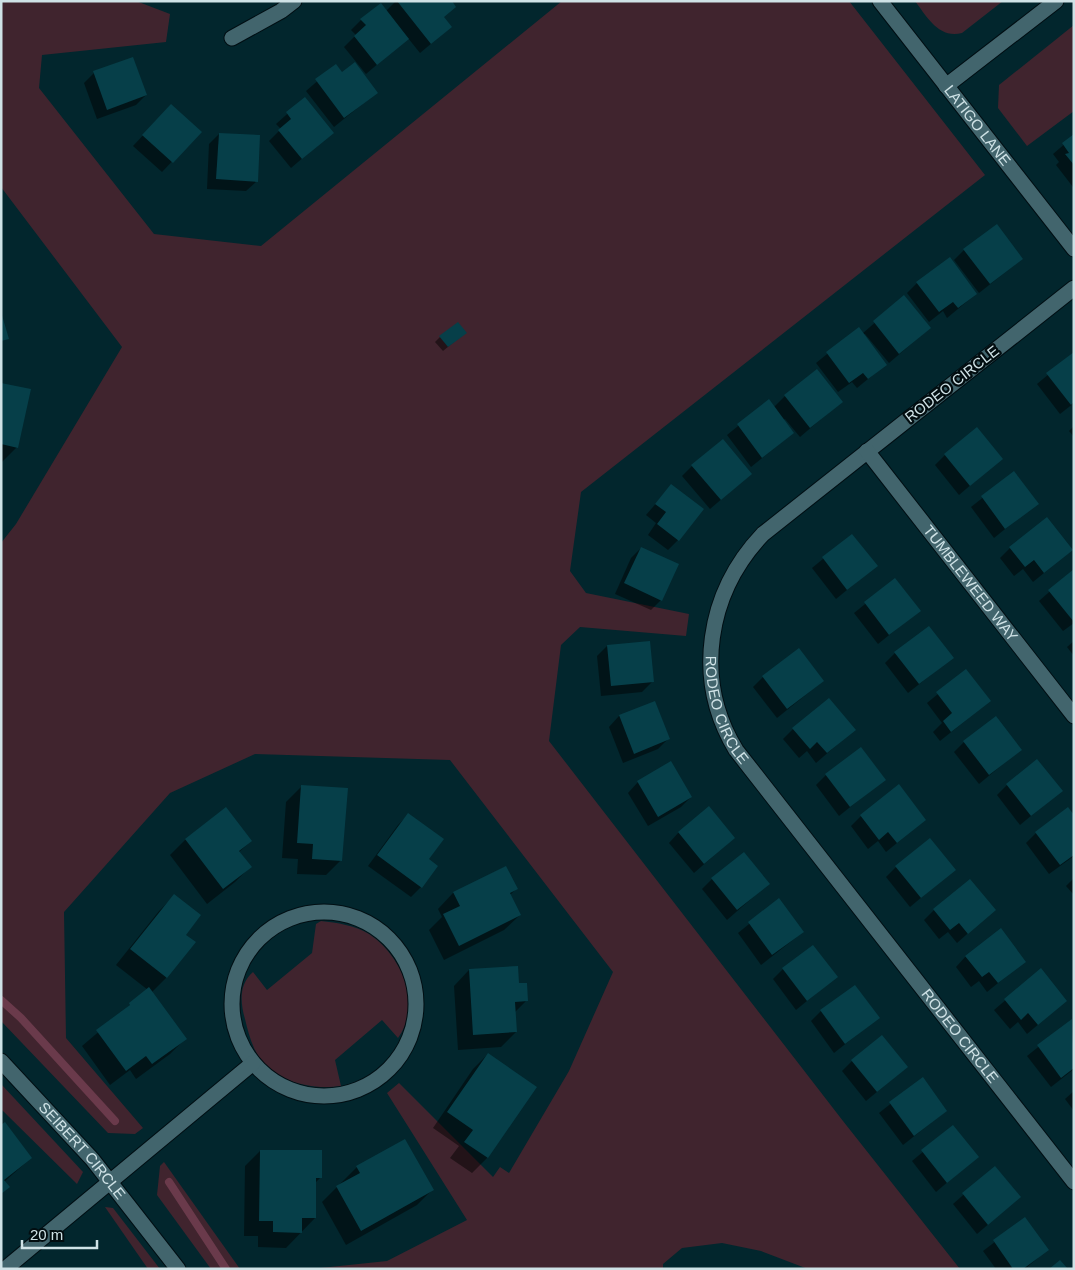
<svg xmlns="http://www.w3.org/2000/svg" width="1075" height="1270" viewBox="0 0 1075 1270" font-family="Arial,sans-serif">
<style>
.green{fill:#40242e}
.shadow{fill:#0007}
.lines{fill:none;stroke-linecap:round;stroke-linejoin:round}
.stream{stroke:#6a3a4b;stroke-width:8}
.building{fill:#063f49}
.minor-casing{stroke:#000e13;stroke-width:17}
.tertiary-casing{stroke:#000e13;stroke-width:17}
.minor{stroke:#42656d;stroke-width:15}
.tertiary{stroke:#42656d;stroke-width:15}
.labels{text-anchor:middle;stroke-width:4.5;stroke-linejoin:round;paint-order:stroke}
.street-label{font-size:15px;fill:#cfe2e6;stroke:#020d10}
</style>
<rect width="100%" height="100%" fill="#02262d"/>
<!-- green -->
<g class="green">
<path d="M1 1H136L170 14 166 42 42 55 39 88 154 234 261 246 562 1H849L985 175 581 492 570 571 586 593 689 614 686 636 580 627 561 645 549 741 843 1121 960 1269H808L761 1251 722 1243 682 1248 663 1264V1269H311L387 1261 467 1220 387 1093 399 1083 493 1177 500 1167 509 1173 569 1071 613 972 450 760 255 754 170 793 64 912 66 1038 143 1128 135 1134 108 1133 1 1021V543L16 524 122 347 1 187Z"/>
<path d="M915 1H1003L962 33C939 39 927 17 915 1Z"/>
<path d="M1074 25V111L1027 146 998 108 999 85Z"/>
<path d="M321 921C337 923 355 925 369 934 401 955 423 1004 398 1038L382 1020 335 1060 341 1086C309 1091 269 1080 254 1048 250 1039 247 1028 245 1019 240 1002 239 984 253 972L267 990 312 953 316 924Z"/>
<path d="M1 1084 83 1172 77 1184 1 1109Z"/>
<path d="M164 1162 240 1269H211L157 1195 160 1166Z"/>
<path d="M105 1207 113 1208 160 1269H148Z"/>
</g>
<!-- shadow -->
<g class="shadow">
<path d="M396 1H450L443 18 451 27 420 53 408 38 366 74 344 47 356 35 351 30 361 20 386 11Z"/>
<path d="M336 65 342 74 376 93 334 127 306 91Z"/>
<path d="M94 73 146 95 136 105 97 119 84 83Z"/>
<path d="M304 99 332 133 291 168 269 141 281 129 276 124Z"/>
<path d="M161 116 200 132 162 172 133 146Z"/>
<path d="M219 134 257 181 246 191 207 189 209 144Z"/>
<path d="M1074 136V187H1073L1056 165 1059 162 1053 154Z"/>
<path d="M964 250 1022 259 979 293 954 260Z"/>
<path d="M917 283 976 294 947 318 943 311 929 322 907 293Z"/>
<path d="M904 297 930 328 889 363 865 334 863 335 885 365 857 388 852 382 838 392 816 363 858 329 862 334Z"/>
<path d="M440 337H460L443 351 435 342Z"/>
<path d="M1074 353V403L1060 414 1037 384Z"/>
<path d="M1 384 17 447 2 462H1Z"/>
<path d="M785 396 841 402 800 437 785 419 783 420 793 433 751 467 727 435 769 401 774 407Z"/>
<path d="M1074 426V437L1069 431Z"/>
<path d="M945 455 1001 459 959 495 935 465Z"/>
<path d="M692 466 751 474 710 509 682 476Z"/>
<path d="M1014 473 1037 503 994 538 971 507Z"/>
<path d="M672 485 678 540 668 550 648 535 656 523 646 515Z"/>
<path d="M852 535 876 566 836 599 812 568Z"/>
<path d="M641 548 661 600 651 610 615 594 631 558Z"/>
<path d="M1010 548 1072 550 1033 582 1023 569 1014 576 1000 558Z"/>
<path d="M1074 570V623L1063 631 1039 601Z"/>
<path d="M895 580 919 611 878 644 854 613Z"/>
<path d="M1074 641V656L1067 647Z"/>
<path d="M607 646 652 682 642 692 601 696 597 656Z"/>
<path d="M895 653 952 658 908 693 885 663Z"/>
<path d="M966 671 990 701 940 741 933 732 942 723 927 703Z"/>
<path d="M763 677 823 681 777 718 753 687Z"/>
<path d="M654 702 668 739 658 749 623 763 609 727 619 716Z"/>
<path d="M793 729 854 730 816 763 807 751 799 758 783 739Z"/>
<path d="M964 742 1020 750 979 784 954 752Z"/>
<path d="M826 775 884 780 839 816 816 785Z"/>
<path d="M638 782 691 797 681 807 648 826 628 793Z"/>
<path d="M1007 785 1061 791 1020 825 997 795Z"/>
<path d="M302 786 341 860 326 875 297 874 298 859 282 858 286 802Z"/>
<path d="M226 809 251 841 239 852 250 867 235 882 207 904 170 855 185 840Z"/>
<path d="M408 815 427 859 421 887 411 897 368 866 398 825Z"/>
<path d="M861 816 925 820 886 852 878 841 868 849 851 826Z"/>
<path d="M1074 817V856L1049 874 1026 843 1036 833Z"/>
<path d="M679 832 734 838 694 873 669 843Z"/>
<path d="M505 867 516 889 510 895 520 915 504 930 444 960 429 930 442 917 438 909 453 893Z"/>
<path d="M896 867 954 870 910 907 886 877Z"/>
<path d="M1074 878V895L1066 886Z"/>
<path d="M712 879 768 884 727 920 702 889Z"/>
<path d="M174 896 184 935 167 977 151 993 185 1039 170 1054 136 1079 130 1070 110 1085 82 1046 148 990 116 965 159 911Z"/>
<path d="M779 900 803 932 761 965 738 933Z"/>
<path d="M934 910H994L957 943 948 932 939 939 924 920Z"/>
<path d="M966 956 1024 962 987 992 979 981 971 987 956 967Z"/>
<path d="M783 969 836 977 796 1010 773 979Z"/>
<path d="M469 970 518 984 526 1001 515 1012 516 1032 501 1047 458 1050 454 986Z"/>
<path d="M1041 970 1066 1001 1027 1034 1018 1022 1010 1029 994 1010Z"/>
<path d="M821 1011 878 1018 834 1053 811 1021Z"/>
<path d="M1072 1020 1074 1069 1051 1087 1027 1056Z"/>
<path d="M488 1054 536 1087 487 1158 472 1173 450 1158 459 1146 433 1128 473 1069Z"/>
<path d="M852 1061 907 1067 866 1101 842 1071Z"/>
<path d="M922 1079 946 1111 903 1145 879 1113Z"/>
<path d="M1074 1091V1111L1065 1099Z"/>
<path d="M1 1127 31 1158 4 1182 8 1187 1 1194Z"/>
<path d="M953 1127 977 1157 936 1192 912 1161Z"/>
<path d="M260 1151 320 1178 315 1183V1218L286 1248 258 1247V1236H244L245 1166Z"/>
<path d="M357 1167 432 1190 417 1205 346 1245 322 1202Z"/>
<path d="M995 1167 1020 1197 977 1234 953 1204Z"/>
<path d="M1025 1219 1047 1250 1025 1269H996L983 1251Z"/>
</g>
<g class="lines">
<!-- stream -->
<g class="stream">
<path d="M1 1000 21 1018 115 1121"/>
<path d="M169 1182 226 1269"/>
</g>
</g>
<!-- building -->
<g class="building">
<path d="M397 1H452L456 7 444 17 452 27 431 44Z"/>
<path d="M381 3 409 39 377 65 354 36 366 25 360 19Z"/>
<path d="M133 57 147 95 107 110 93 71Z"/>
<path d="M355 62 378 93 344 118 315 79 336 64 342 72Z"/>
<path d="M305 97 334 133 302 159 278 130 291 119 286 112Z"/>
<path d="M171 104 202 132 173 163 142 135Z"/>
<path d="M219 133 260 135 258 182 216 179Z"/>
<path d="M1074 134V165L1065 154 1069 153 1062 143Z"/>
<path d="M997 224 1023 259 990 284 963 249Z"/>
<path d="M950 257 977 294 958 308 953 302 939 312 916 282Z"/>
<path d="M904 295 931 328 899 354 873 321Z"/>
<path d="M1 312 9 339 1 341Z"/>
<path d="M458 322 467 333 448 347 439 336Z"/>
<path d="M859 327 887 365 868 379 863 373 849 383 826 352Z"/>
<path d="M1074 352V402L1071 405 1046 373Z"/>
<path d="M817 369 843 402 810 428 784 395Z"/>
<path d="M1 383 31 389 18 448 1 444Z"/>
<path d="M769 399 794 433 762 458 737 424Z"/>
<path d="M977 427 1003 459 970 486 944 454Z"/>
<path d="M723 439 752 474 721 500 691 465Z"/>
<path d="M1014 471 1039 504 1005 529 981 496Z"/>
<path d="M671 484 704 509 679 541 657 524 666 512 655 504Z"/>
<path d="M1047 517 1073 550 1044 573 1034 560 1025 567 1009 547Z"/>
<path d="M852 534 878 566 847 590 822 557Z"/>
<path d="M641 547 679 564 662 601 624 583Z"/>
<path d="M1074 569V622L1048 590Z"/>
<path d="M895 578 921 611 889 635 864 602Z"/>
<path d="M929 626 954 658 919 684 894 652Z"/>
<path d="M650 641 654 682 611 686 607 645Z"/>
<path d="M799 648 824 681 787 709 762 676Z"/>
<path d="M966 669 991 701 951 732 943 721 952 713 936 692Z"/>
<path d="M829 698 856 730 827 753 817 742 810 749 792 728Z"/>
<path d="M655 701 670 739 634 754 619 715Z"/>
<path d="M996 716 1022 750 989 775 963 741Z"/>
<path d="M861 747 886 780 850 807 825 774Z"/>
<path d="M1037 759 1063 791 1031 816 1006 784Z"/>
<path d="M671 761 692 797 658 817 637 781Z"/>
<path d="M899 784 926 820 897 843 888 832 879 840 860 815Z"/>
<path d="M301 785 348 788 342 861 312 859 313 844 297 843Z"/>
<path d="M709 806 735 838 704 864 678 832Z"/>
<path d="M226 807 252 841 239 851 252 867 223 889 185 839Z"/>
<path d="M1068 807 1074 815V855L1060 865 1035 832Z"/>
<path d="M408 813 444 839 429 859 438 866 422 888 377 855Z"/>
<path d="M930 838 956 870 921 898 895 866Z"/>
<path d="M744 852 770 884 737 910 711 878Z"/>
<path d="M506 866 518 889 510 893 521 915 459 946 443 914 460 906 453 892Z"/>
<path d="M970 879 996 910 968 934 959 923 950 930 933 909Z"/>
<path d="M174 894 201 915 186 935 196 942 167 978 130 949Z"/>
<path d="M779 898 804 932 772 955 748 922Z"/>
<path d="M1001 928 1026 962 998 983 989 972 982 977 965 956Z"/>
<path d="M813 945 838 977 807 1001 782 968Z"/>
<path d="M518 966 519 983H527L528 1001 515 1002 517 1032 473 1035 469 969Z"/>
<path d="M1041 968 1067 1001 1038 1025 1028 1013 1021 1020 1004 999Z"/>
<path d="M855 985 880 1018 845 1044 820 1010Z"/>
<path d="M149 987 187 1039 152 1064 146 1056 126 1071 96 1030 130 1005 129 1003Z"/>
<path d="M1072 1019 1074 1068 1061 1078 1037 1045Z"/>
<path d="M882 1035 908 1067 877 1092 851 1060Z"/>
<path d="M488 1053 537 1087 488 1158 464 1142 473 1130 447 1112Z"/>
<path d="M923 1077 947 1111 914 1136 889 1102Z"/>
<path d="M5 1122 32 1158 4 1180 10 1187 1 1194V1125Z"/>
<path d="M953 1125 979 1157 947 1183 921 1150Z"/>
<path d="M405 1139 434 1190 361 1231 336 1186 360 1173 356 1166Z"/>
<path d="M260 1150H322V1178H316V1218H302V1233L273 1232V1221H259Z"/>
<path d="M995 1166 1021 1197 988 1225 962 1193Z"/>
<path d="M1025 1217 1049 1250 1023 1269H1013L993 1240Z"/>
<path d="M1060 1260 1068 1269H1049Z"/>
</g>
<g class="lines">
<defs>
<g id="minor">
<path id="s1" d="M880 1 1074 249"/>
<path d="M232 38 281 11 294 1"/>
<path id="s2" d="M1074 288 763 534C707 593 693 679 736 750L1074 1182"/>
<path id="s3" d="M867 451 1074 716"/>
<circle cx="324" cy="1004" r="92"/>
<path d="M5 1269 253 1063"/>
</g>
<g id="tertiary">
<path d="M946 86 1056 1"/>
<path id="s4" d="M1 1061 92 1159 178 1269"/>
</g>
</defs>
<!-- minor casing -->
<use href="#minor" class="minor-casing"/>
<!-- tertiary casing -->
<use href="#tertiary" class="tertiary-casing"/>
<!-- minor -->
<use href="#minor" class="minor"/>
<!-- tertiary -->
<use href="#tertiary" class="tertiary"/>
</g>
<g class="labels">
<!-- street labels -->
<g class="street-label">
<text dy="5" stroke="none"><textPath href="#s1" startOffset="158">LATIGO LANE</textPath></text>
<text transform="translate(952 384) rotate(-38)" y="5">RODEO CIRCLE</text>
<text dy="5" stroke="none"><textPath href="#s3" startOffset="168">TUMBLEWEED WAY</textPath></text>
<text dy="5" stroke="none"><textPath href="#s2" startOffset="589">RODEO CIRCLE</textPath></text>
<text dy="5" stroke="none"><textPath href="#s2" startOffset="994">RODEO CIRCLE</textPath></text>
<text dy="5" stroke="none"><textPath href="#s4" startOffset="121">SEIBERT CIRCLE</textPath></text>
</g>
</g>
<!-- border -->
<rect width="1075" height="1270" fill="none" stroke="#cfe2e6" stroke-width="5"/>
<!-- scale -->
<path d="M22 1240v8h75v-8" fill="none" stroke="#cfe2e6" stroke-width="2.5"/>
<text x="30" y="1240" font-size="15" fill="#cfe2e6" stroke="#020d10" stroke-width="4" paint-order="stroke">20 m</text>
</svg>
